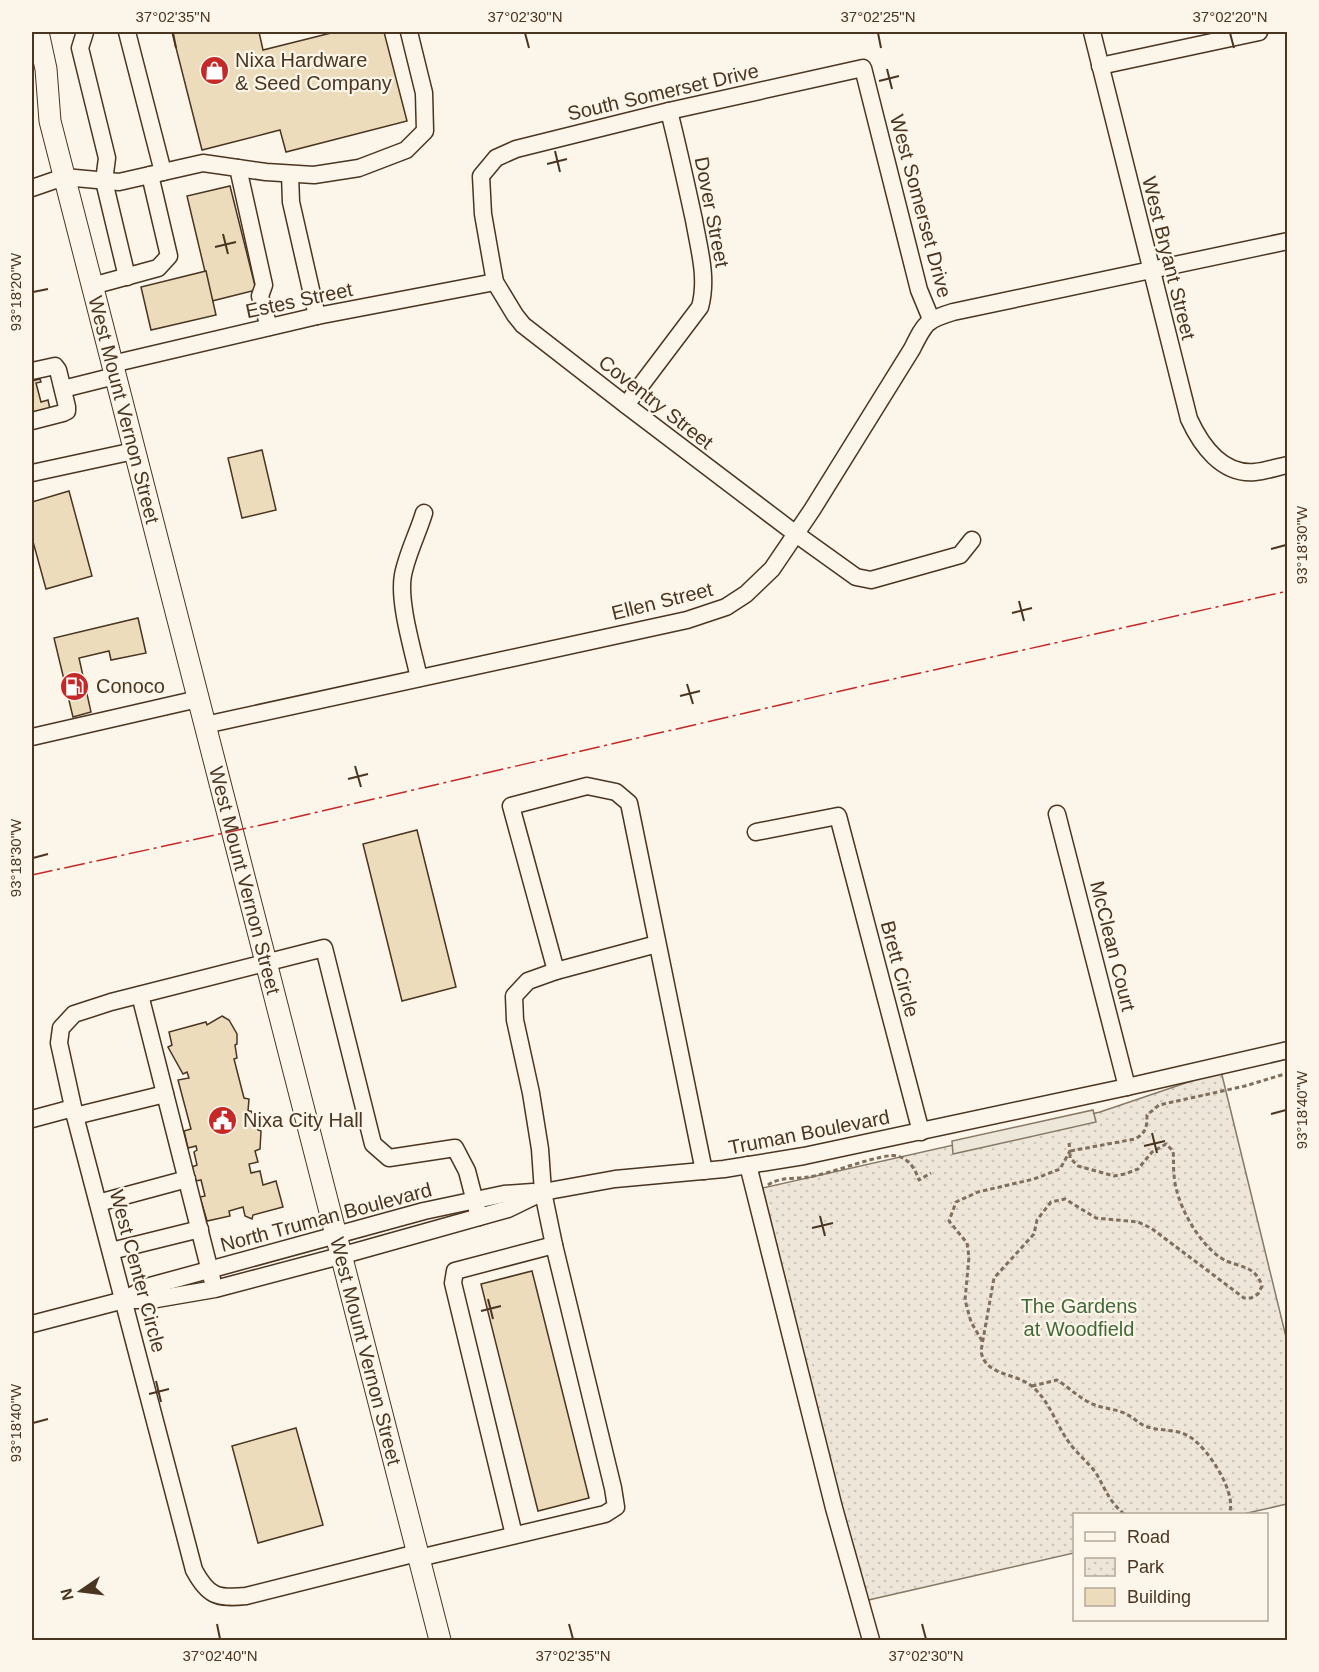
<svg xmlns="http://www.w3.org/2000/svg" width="1319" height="1672" viewBox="0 0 1319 1672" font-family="Arial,sans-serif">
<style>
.park{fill:url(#park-dots);stroke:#887966;stroke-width:1.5}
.parking{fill:#ede7d9;stroke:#887966;stroke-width:1.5}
.building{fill:#ecdcbc;stroke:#4a3520;stroke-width:1.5}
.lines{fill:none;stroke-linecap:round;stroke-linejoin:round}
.minor-casing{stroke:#4a3520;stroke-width:19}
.major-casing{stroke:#4a3520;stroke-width:23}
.path{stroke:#7f6f5c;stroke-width:3;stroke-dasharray:4.5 3;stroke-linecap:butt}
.minor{stroke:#fbf6e9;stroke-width:16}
.major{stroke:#fbf6e9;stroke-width:21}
.power{stroke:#c62828;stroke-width:1.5;stroke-dasharray:21 4.5 3 4.5;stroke-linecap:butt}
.ticks{fill:none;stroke:#4a3520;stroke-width:2}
.labels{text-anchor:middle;stroke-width:4.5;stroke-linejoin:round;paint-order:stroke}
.poi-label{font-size:20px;fill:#4a3520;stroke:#fbf6e9;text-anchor:start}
.street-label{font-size:20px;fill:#4a3520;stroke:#fbf6e9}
.park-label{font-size:20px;fill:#436837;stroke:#fbf6e9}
.neatline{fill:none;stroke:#4a3520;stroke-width:2}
.ticks-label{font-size:15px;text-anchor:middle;fill:#4a3520}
</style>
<defs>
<pattern id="park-dots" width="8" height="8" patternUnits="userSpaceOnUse" patternTransform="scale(1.5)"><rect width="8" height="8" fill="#ede6d9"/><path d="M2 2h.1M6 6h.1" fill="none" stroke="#cdc6ba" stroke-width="1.8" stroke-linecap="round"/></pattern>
</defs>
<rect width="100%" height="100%" fill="#fbf6e9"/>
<!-- park -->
<path class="park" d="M1221 1071 1287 1341V1504L1243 1514H1074V1553L864 1601 756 1175 763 1188 1100 1112Z"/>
<!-- parking -->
<path class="parking" d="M1093 1110 1096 1122 953 1154 952 1141Z"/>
<!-- building -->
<g class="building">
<path d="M172 32H259L263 50 335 32H384L407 121 286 152 280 130 202 150Z"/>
<path d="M230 186 256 290 212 301 187 196Z"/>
<path d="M206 271 216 315 151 330 141 287Z"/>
<path d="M40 379 41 382 36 383 41 402 48 400 50 409 32 414V381Z"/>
<path d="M262 450 276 510 242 518 228 458Z"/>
<path d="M69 491 92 576 46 589 32 538V502Z"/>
<path d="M138 618 146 653 111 660 109 651 79 658 91 712 73 717 54 638Z"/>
<path d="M417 830 456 987 402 1001 363 844Z"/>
<path d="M222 1016 229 1020 237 1034V1044L235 1045 237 1058 234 1059 244 1098 249 1099 248 1111H251L256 1119 258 1130 261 1131 260 1149 255 1151 258 1162 249 1164 251 1173 260 1171 263 1185 276 1181 283 1207 253 1215 252 1219 245 1216 243 1207 229 1211 230 1216 207 1221 200 1197 205 1196 201 1180 196 1181 192 1167 197 1165 194 1152 197 1150 196 1146 188 1148 184 1131 191 1129 178 1080 189 1078 187 1072 183 1074 168 1047 172 1045 169 1032 206 1022 207 1025Z"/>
<path d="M532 1271 589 1498 538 1511 481 1284Z"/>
<path d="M296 1428 323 1525 258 1543 232 1446Z"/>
</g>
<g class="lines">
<defs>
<g id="minor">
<path d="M85 32 80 48 107 158 104 181 127 277"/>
<path d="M127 32 163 172"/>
<path d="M1092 32 1189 419C1201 445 1222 475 1255 472 1266 471 1277 467 1288 465"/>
<path d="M1100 66 1259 32"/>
<path d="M238 168 264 285 260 296 269 327"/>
<path d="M290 174 291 202 317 316"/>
<path d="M32 188 64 177 119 182 203 163 266 172 314 175 359 168 406 150 425 131 424 93 409 32"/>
<path d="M92 286 158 268 169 256 150 175"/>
<path d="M931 319 919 290 863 68 669 111 516 149 496 158 481 176 483 214 495 282 515 315 523 325 626 405 796 534 856 577 871 580 960 555 972 540"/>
<path d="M112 364 317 316 495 282"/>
<path d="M32 371 55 366 58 370 67 407V411L63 413 32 421"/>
<path d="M63 389 115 376"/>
<path d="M626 405 700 307C708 278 699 249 694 220 686 183 678 147 669 111"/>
<path d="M32 473 134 451"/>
<path d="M419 678C413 650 398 602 403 575 407 554 418 533 424 513"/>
<path d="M205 725 687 620 726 607 746 594 772 569 812 510 912 349C925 323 926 320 953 312L1288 241"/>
<path d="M32 737 198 699"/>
<path d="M1057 814 1127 1087"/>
<path d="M756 832 838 816 921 1132"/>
<path d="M556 971 511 806 587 786 616 792 629 803 704 1171"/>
<path d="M140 995 212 1279"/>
<path d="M75 1116 165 1094"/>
<path d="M32 1119 73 1108"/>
<path d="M748 1165 834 1508 871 1640"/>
<path d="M98 1203 187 1179"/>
<path d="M111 1251 200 1229"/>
<path d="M127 1298 150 1286 424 1211 504 1194 533 1192"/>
<path d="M32 1324 124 1300H151L215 1289 340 1256 508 1209 543 1192 615 1179 724 1169 804 1156 1127 1087 1288 1050"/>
<path d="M514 1535 453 1283 455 1271 554 1245"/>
<path d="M417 1553 246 1596C217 1599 208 1596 194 1570L75 1116 59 1043 61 1028 74 1014 111 1002 324 948 373 1144 389 1158 455 1148 467 1171 479 1217"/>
<path d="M419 1558 605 1514 616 1507 613 1488 554 1245 543 1192 540 1149 531 1093 515 1020 514 996 528 981 556 971 657 944"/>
</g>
<g id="major">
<path id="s1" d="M38 32 46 69 50 121 440 1640"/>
</g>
</defs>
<!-- minor casing -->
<use href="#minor" class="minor-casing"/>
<!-- major casing -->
<use href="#major" class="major-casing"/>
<!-- path -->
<g class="path">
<path d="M768 1185C779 1177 795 1179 808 1177 828 1175 883 1152 898 1156 910 1160 915 1169 919 1180L931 1173"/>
<path d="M982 1341 971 1322 965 1300 969 1257 967 1243 949 1221 956 1202 978 1192 1034 1179 1060 1169 1070 1151 1069 1143"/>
<path d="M1032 1386 1057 1380C1070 1388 1081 1400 1095 1405 1105 1409 1117 1409 1126 1414 1133 1417 1138 1423 1145 1426 1160 1432 1176 1428 1190 1437 1208 1448 1238 1494 1229 1514"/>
<path d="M1124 1514C1108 1500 1106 1490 1096 1473 1087 1461 1074 1451 1066 1438 1055 1421 1049 1402 1034 1388 1017 1372 985 1377 981 1351L994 1278 1034 1234 1037 1220 1051 1202 1065 1199 1096 1218 1138 1222 1151 1228 1244 1298H1251L1258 1294 1262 1286C1254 1263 1239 1269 1221 1258 1198 1243 1175 1202 1174 1174 1173 1166 1174 1159 1173 1151L1166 1144 1152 1152 1138 1169 1125 1174 1114 1176 1078 1166 1070 1158V1151L1135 1139C1146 1133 1147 1127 1147 1115L1159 1105 1245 1086 1288 1073"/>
</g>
<!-- minor -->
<use href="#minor" class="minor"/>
<!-- major -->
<use href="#major" class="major"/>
<!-- power -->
<path class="power" d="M32 875 279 821 862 686 1288 591"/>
</g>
<!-- ticks -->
<path class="ticks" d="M173 33 176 48M525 33 529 48M878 33 881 48M1230 33 1234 48M887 69 892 89M879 81 899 76M555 151 560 172M547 164 567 159M223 234 228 254M215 247 236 242M33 292 48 289M1271 549 1286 545M1019 601 1024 621M1012 613 1032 608M687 684 693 704M680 696 700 691M355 766 361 787M348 779 368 774M33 858 48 854M1271 1114 1286 1110M1152 1133 1157 1153M1144 1146 1165 1141M820 1216 825 1236M812 1228 833 1223M488 1299 493 1319M481 1311 501 1306M156 1381 161 1402M149 1394 169 1389M33 1423 48 1419M217 1624 220 1639M569 1624 573 1639M922 1624 926 1639"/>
<!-- icons -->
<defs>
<symbol id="shop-disc" viewBox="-11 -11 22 22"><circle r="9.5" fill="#c62828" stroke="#fbf6e9"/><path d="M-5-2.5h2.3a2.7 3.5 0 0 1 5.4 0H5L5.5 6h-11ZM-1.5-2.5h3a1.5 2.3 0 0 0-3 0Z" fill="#fff"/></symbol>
<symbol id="fuel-disc" viewBox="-11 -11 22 22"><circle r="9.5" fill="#c62828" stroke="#fbf6e9"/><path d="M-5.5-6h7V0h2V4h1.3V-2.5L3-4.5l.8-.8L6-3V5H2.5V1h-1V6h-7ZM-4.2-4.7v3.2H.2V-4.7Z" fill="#fff"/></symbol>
<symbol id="civic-disc" viewBox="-11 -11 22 22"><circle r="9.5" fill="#c62828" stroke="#fbf6e9"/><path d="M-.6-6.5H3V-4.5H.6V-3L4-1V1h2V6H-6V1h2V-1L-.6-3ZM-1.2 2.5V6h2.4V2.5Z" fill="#fff"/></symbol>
</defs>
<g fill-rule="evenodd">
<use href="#shop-disc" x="198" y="54" width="33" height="33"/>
<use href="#fuel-disc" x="58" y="670" width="33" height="33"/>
<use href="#civic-disc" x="206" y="1104" width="33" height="33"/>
</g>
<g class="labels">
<!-- poi labels -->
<g class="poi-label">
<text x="235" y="67">Nixa Hardware<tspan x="235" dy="23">&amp; Seed Company</tspan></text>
<text x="96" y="693">Conoco</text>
<text x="243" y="1127">Nixa City Hall</text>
</g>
<!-- street labels -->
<g class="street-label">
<text transform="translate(663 92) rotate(-13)" y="7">South Somerset Drive</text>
<text transform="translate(921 206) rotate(75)" y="7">West Somerset Drive</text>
<text transform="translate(712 212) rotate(79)" y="7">Dover Street</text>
<text transform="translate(1169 258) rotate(76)" y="7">West Bryant Street</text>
<text transform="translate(299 300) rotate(-12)" y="7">Estes Street</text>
<text transform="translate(656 402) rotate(38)" y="7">Coventry Street</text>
<text dy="7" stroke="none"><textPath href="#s1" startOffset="388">West Mount Vernon Street</textPath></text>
<text transform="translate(662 601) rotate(-14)" y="7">Ellen Street</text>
<text dy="7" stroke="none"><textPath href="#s1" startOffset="874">West Mount Vernon Street</textPath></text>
<text transform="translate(1113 946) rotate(76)" y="7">McClean Court</text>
<text transform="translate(900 969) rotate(75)" y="7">Brett Circle</text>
<text transform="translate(809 1132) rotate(-11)" y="7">Truman Boulevard</text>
<text transform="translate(326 1217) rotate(-15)" y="7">North Truman Boulevard</text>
<text transform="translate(138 1271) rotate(75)" y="7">West Center Circle</text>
<text dy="7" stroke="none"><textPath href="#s1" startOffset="1360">West Mount Vernon Street</textPath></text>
</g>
<!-- park labels -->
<g class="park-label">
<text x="1079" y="1313">The Gardens<tspan x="1079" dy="23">at Woodfield</tspan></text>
</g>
</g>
<!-- border -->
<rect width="1319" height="1672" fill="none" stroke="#fbf6e9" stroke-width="66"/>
<!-- legend -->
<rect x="1073" y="1513" width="195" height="108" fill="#fbf6e9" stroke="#b4a999" stroke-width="1.5"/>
<rect x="1085" y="1532" width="30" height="9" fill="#fbf6e9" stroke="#b4a999" stroke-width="1.5"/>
<text x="1127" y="1543" font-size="18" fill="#4a3520">Road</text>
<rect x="1085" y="1558" width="30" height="18" fill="url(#park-dots)" stroke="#b4a999" stroke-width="1.5"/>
<text x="1127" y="1573" font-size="18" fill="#4a3520">Park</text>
<rect x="1085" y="1588" width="30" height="18" fill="#ecdcbc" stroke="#b4a999" stroke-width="1.5"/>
<text x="1127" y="1603" font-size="18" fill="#4a3520">Building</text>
<!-- north arrow -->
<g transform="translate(81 1591) rotate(256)" stroke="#fbf6e9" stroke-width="4.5" paint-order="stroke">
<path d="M0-4.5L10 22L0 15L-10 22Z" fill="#4a3520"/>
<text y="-9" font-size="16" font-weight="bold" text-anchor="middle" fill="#4a3520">N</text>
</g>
<rect x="33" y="33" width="1253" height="1606" class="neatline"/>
<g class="ticks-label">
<text x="173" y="22">37°02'35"N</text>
<text x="525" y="22">37°02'30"N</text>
<text x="878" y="22">37°02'25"N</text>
<text x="1230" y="22">37°02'20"N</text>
<text transform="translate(16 292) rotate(-90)" y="5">93°18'20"W</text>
<text transform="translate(1302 545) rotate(-90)" y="5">93°18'30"W</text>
<text transform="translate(16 858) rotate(-90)" y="5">93°18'30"W</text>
<text transform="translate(1302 1110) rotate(-90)" y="5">93°18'40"W</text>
<text transform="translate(16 1423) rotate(-90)" y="5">93°18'40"W</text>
<text x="220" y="1661">37°02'40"N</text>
<text x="573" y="1661">37°02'35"N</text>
<text x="926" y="1661">37°02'30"N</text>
</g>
</svg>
